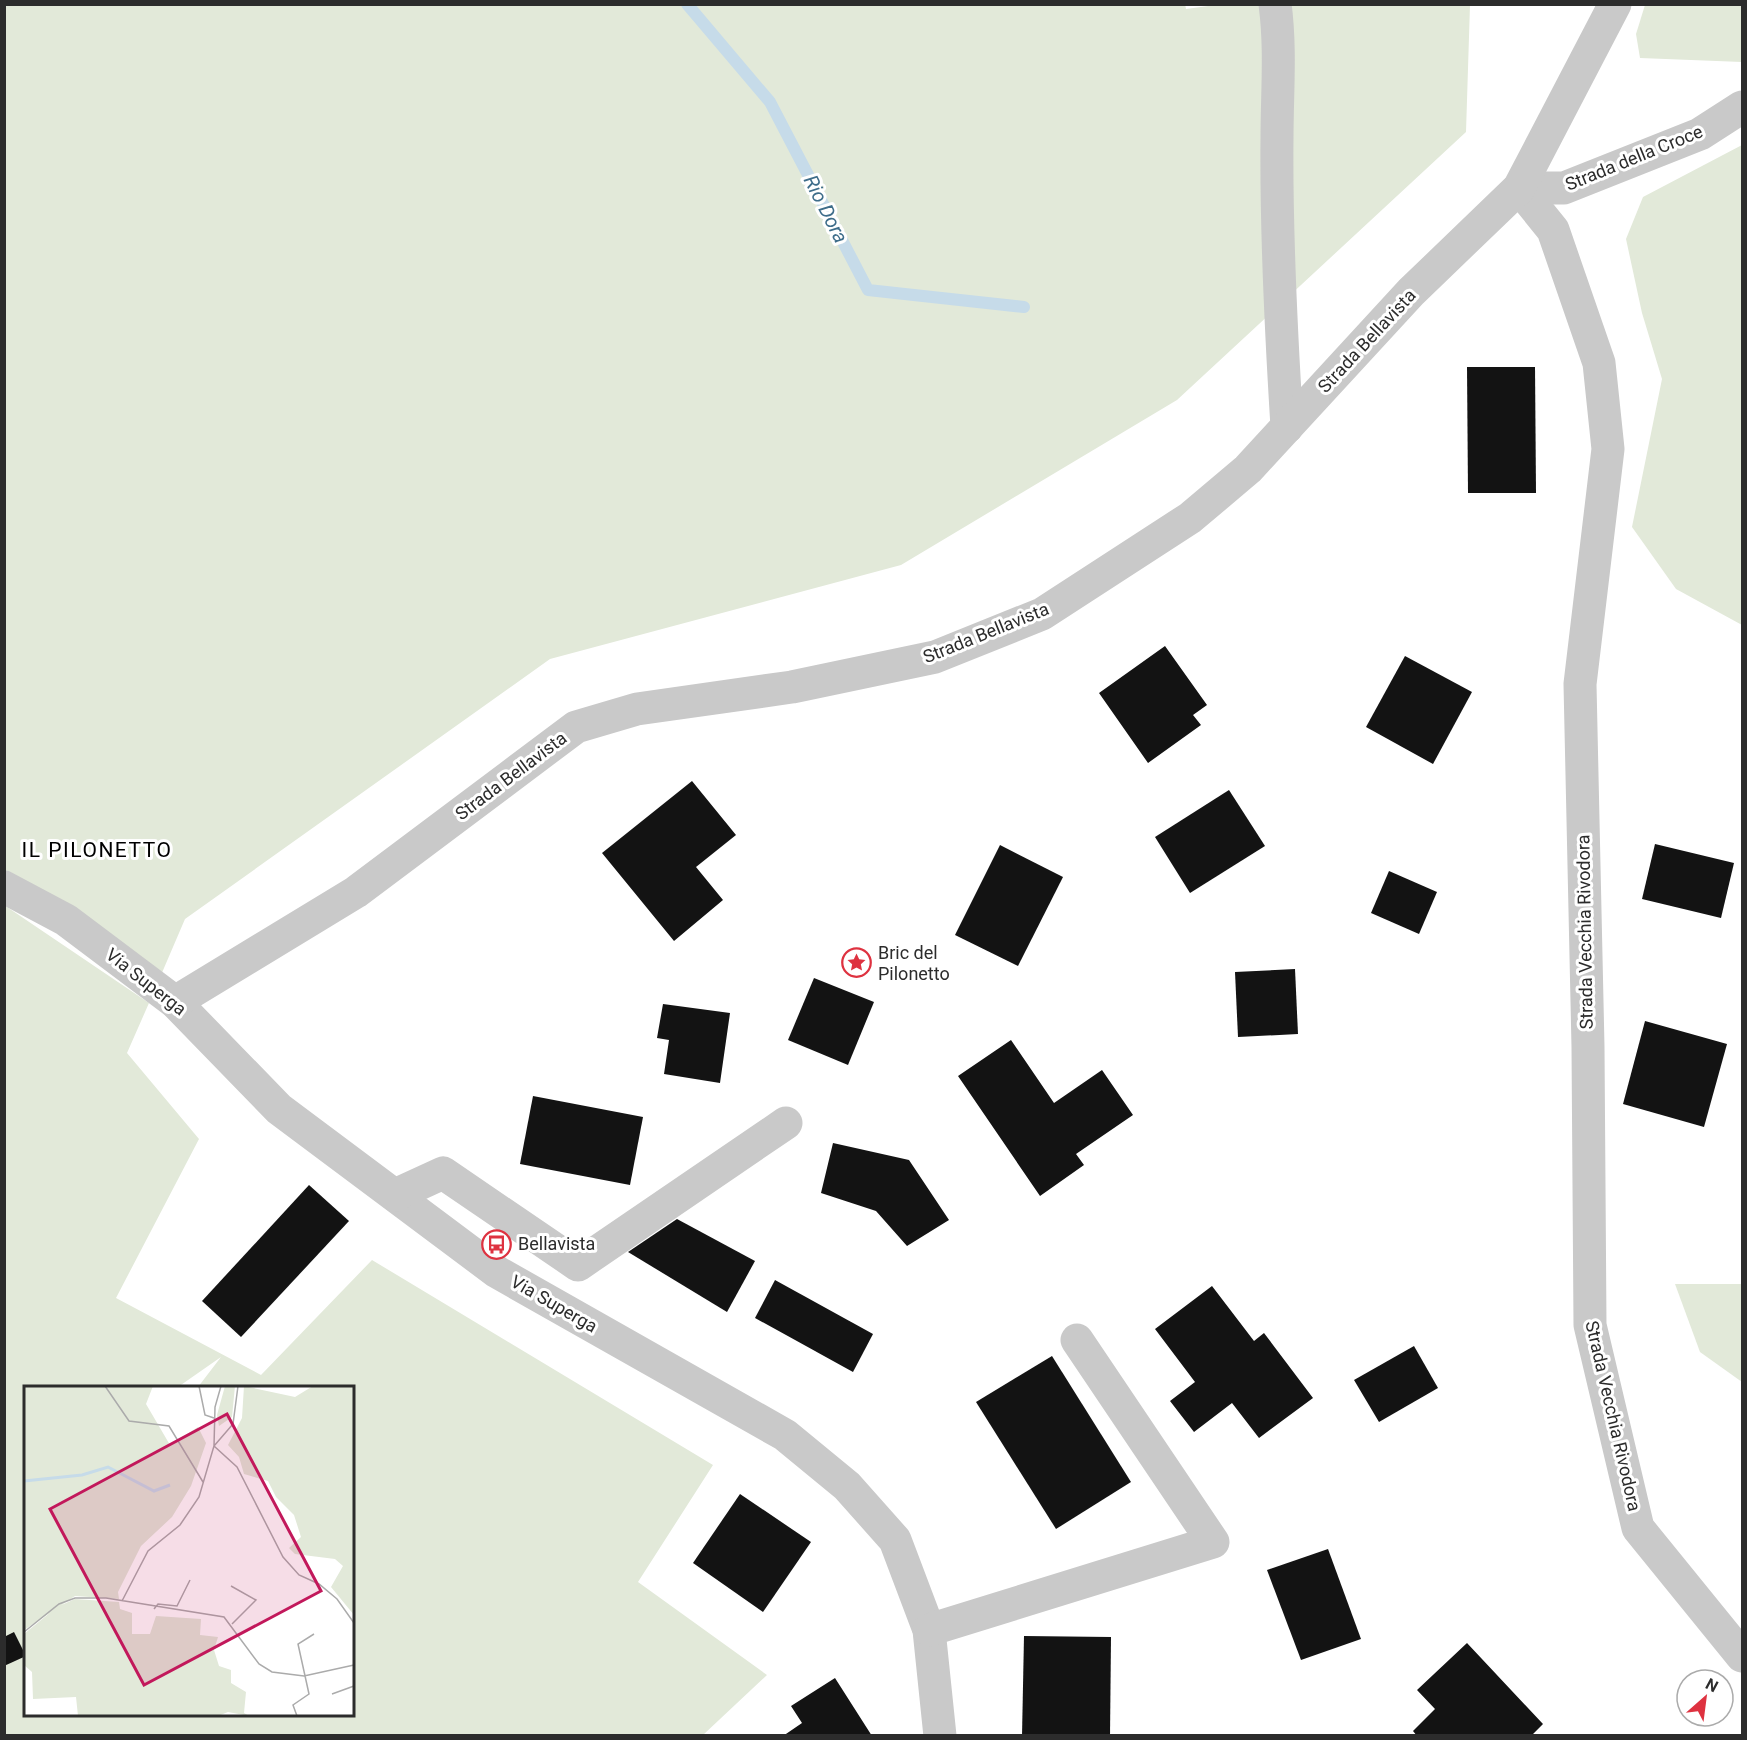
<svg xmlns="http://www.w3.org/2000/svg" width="1747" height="1740" viewBox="0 0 1747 1740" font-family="Roboto,sans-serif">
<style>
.green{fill:#e2e9d9;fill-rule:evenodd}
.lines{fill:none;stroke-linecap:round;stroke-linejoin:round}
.stream{stroke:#c6dbe9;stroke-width:12}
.building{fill:#131313}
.minor{stroke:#c9c9c9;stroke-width:33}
.labels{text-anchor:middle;stroke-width:6;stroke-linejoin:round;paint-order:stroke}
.street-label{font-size:18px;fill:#2c2c2c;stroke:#fff}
.poi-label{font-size:18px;fill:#2c2c2c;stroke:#fff;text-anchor:start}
.water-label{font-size:20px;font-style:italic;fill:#3e6d8a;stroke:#fff}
.quarter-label{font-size:21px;letter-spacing:1.5px;fill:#000;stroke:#fff}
.inset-river{fill:none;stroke:#c6dbe9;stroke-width:3}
.inset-road{fill:none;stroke:#ababab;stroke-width:1.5}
.view{fill:#c2185b;fill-opacity:0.15;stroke:#c2185b;stroke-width:3}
.inset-edge{fill:none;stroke:#2c2c2c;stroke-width:3}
</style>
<rect width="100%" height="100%" fill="#fff"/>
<!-- green -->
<g class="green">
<path d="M1185 4 1186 9 1223 4 1470 5 1466 132 1177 400 901 565 550 659 185 919 161 975 5 873 4 5Z"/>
<path d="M1645 5H1742V62L1640 58 1636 34Z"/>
<path d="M1742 145V625L1676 589 1632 527 1662 379 1642 313 1626 239 1643 197Z"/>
<path d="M4 905 149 1003 127 1053 199 1139 116 1298 261 1375 372 1260 713 1465 638 1582 767 1675 703 1735H5ZM221 1357 198 1387 352 1388V1714H26V1388L178 1387Z"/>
<path d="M1675 1284H1742V1382L1700 1352Z"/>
</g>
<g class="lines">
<!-- stream -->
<path class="stream" d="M687 4 770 102 868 290 1024 307"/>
</g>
<!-- building -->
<g class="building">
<path d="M1467 367H1535L1536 493H1468Z"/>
<path d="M1165 646 1207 705 1193 715 1201 725 1148 763 1099 693Z"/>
<path d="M1405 656 1472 692 1433 764 1366 727Z"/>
<path d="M692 781 736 835 696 867 723 900 674 941 602 853Z"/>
<path d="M1229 790 1265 846 1190 893 1155 837Z"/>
<path d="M1655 844 1734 863 1721 918 1642 899Z"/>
<path d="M1000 845 1063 877 1018 966 955 935Z"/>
<path d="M1389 871 1437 892 1419 934 1371 913Z"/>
<path d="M1295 969 1298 1034 1238 1037 1235 972Z"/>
<path d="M814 978 874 1002 848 1065 788 1040Z"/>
<path d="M663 1004 730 1013 720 1083 664 1074 669 1040 657 1038Z"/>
<path d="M1645 1021 1727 1044 1704 1127 1623 1104Z"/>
<path d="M1011 1040 1054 1103 1102 1070 1133 1115 1076 1154 1084 1165 1040 1196 958 1076Z"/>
<path d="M533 1096 643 1117 630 1185 520 1164Z"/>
<path d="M833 1143 909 1160 949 1220 907 1246 876 1211 821 1193Z"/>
<path d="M309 1185 349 1221 241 1337 202 1301Z"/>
<path d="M677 1219 755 1261 727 1312 628 1252Z"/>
<path d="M775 1280 873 1334 853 1372 755 1318Z"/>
<path d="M1212 1286 1254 1341 1264 1333 1313 1398 1259 1438 1232 1403 1194 1432 1170 1401 1195 1382 1155 1329Z"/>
<path d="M1414 1346 1438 1388 1379 1422 1354 1380Z"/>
<path d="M1052 1356 1131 1482 1056 1529 976 1402Z"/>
<path d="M740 1494 811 1542 763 1612 693 1563Z"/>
<path d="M1328 1549 1361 1639 1301 1660 1267 1570Z"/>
<path d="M14 1632 26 1656 4 1666V1637Z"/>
<path d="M1024 1636 1111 1637 1110 1736H1022Z"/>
<path d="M1467 1643 1543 1724 1531 1736H1417L1413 1731 1435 1709 1417 1690Z"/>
<path d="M835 1678 872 1736H783L802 1723 791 1706Z"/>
</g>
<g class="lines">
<!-- minor -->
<g class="minor">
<path d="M1275 4C1281 49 1277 93 1277 138 1276 234 1281 331 1287 427"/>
<path d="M1519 188 1553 230 1599 363 1608 449 1580 684 1588 1047 1590 1325 1638 1528 1742 1656"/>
<path d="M1519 188H1564L1700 134 1742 107"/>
<path d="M4 887 66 920 175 1002 279 1109 497 1272 785 1435 847 1486 895 1540 929 1630 940 1736"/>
<path d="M175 1002 356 892 576 727 637 709 792 687 935 657 1042 614 1190 518 1248 469 1411 292 1519 188 1615 4"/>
<path d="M395 1195 443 1173 578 1265 786 1123"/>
<path d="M929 1630 1213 1542 1077 1340"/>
</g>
</g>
<!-- icons -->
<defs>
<symbol id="sight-ring" viewBox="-11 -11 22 22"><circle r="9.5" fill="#fff" stroke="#de3240" stroke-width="1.5"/><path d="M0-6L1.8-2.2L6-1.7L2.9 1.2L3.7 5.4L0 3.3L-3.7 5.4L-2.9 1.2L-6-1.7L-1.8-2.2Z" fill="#de3240"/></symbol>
<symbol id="bus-ring" viewBox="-11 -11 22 22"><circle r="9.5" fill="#fff" stroke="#de3240" stroke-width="1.5"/><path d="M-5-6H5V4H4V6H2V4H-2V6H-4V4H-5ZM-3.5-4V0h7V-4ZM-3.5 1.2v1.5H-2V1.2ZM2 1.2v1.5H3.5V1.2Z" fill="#de3240"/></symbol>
</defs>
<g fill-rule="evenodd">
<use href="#sight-ring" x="840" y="946" width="33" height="33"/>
<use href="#bus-ring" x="480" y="1228" width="33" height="33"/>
</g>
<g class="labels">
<!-- street labels -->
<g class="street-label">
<text transform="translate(1634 158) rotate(-22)" y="6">Strada della Croce</text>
<text transform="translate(1367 341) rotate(-47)" y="6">Strada Bellavista</text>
<text transform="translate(986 633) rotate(-22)" y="6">Strada Bellavista</text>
<text transform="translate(511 776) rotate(-37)" y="6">Strada Bellavista</text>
<text transform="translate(1585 932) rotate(-91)" y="6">Strada Vecchia Rivodora</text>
<text transform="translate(146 982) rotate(38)" y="6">Via Superga</text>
<text transform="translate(554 1304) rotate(30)" y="6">Via Superga</text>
<text transform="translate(1613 1416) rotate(77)" y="6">Strada Vecchia Rivodora</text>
</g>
<!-- poi labels -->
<g class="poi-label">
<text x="878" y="959">Bric del<tspan x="878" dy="21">Pilonetto</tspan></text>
<text x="518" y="1250">Bellavista</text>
</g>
<!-- water labels -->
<g class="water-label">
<text transform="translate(826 209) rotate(63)" y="7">Rio Dora</text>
</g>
<!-- quarter labels -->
<g class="quarter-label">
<text x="97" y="857">IL PILONETTO</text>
</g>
</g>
<!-- overview -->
<g transform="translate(24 1386)">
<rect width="330" height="330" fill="#fff"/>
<path d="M0 0H129L122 18 146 59 174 41 182 57 167 100 148 131 117 160 94 206 95 213 51 210 0 244ZM201 0H211L208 31 195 40 193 29ZM220 0 271 11 289 0H330V229L307 201 319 180 311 173 271 168 265 162 277 151 270 129 252 111 244 95 220 88 215 71 204 59 218 32ZM51 213 95 216 96 223 108 227V248H126L132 230 177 233 176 249 194 251 190 264 195 280 207 284V297L222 306 220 327 225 330 204 326 194 330H54L52 311 9 313 8 286 0 279V248L33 221Z" fill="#e2e9d9"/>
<path class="inset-river" d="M0 95 58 89 84 81 130 105 146 99"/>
<path class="inset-road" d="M81 0 105 35 145 40 179 96M175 0 181 29 190 32M190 60 213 81 259 171 275 189 295 198 313 213 330 237M190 60 209 38 214 0M207 200 232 214 208 238M98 215 124 165 156 139 175 111 190 60 191 21 197 0M130 223 134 218 153 220 166 194M0 246 35 218 51 212H82L200 231 235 278 248 286 280 290 330 279M308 308 330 300M273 330 269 319 285 308 274 258 290 248"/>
<path class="view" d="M203 28 297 205 120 299 26 123Z"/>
<rect width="330" height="330" class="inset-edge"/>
</g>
<!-- border -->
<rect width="1747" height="1740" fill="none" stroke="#2c2c2c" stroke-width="12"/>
<!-- north arrow -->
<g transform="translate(1705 1698) rotate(28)"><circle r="28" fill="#ffffff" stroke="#ababab" stroke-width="1.5"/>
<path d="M0-4.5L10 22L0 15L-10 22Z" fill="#de3240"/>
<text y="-9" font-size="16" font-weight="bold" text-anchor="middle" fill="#2c2c2c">N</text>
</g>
</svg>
